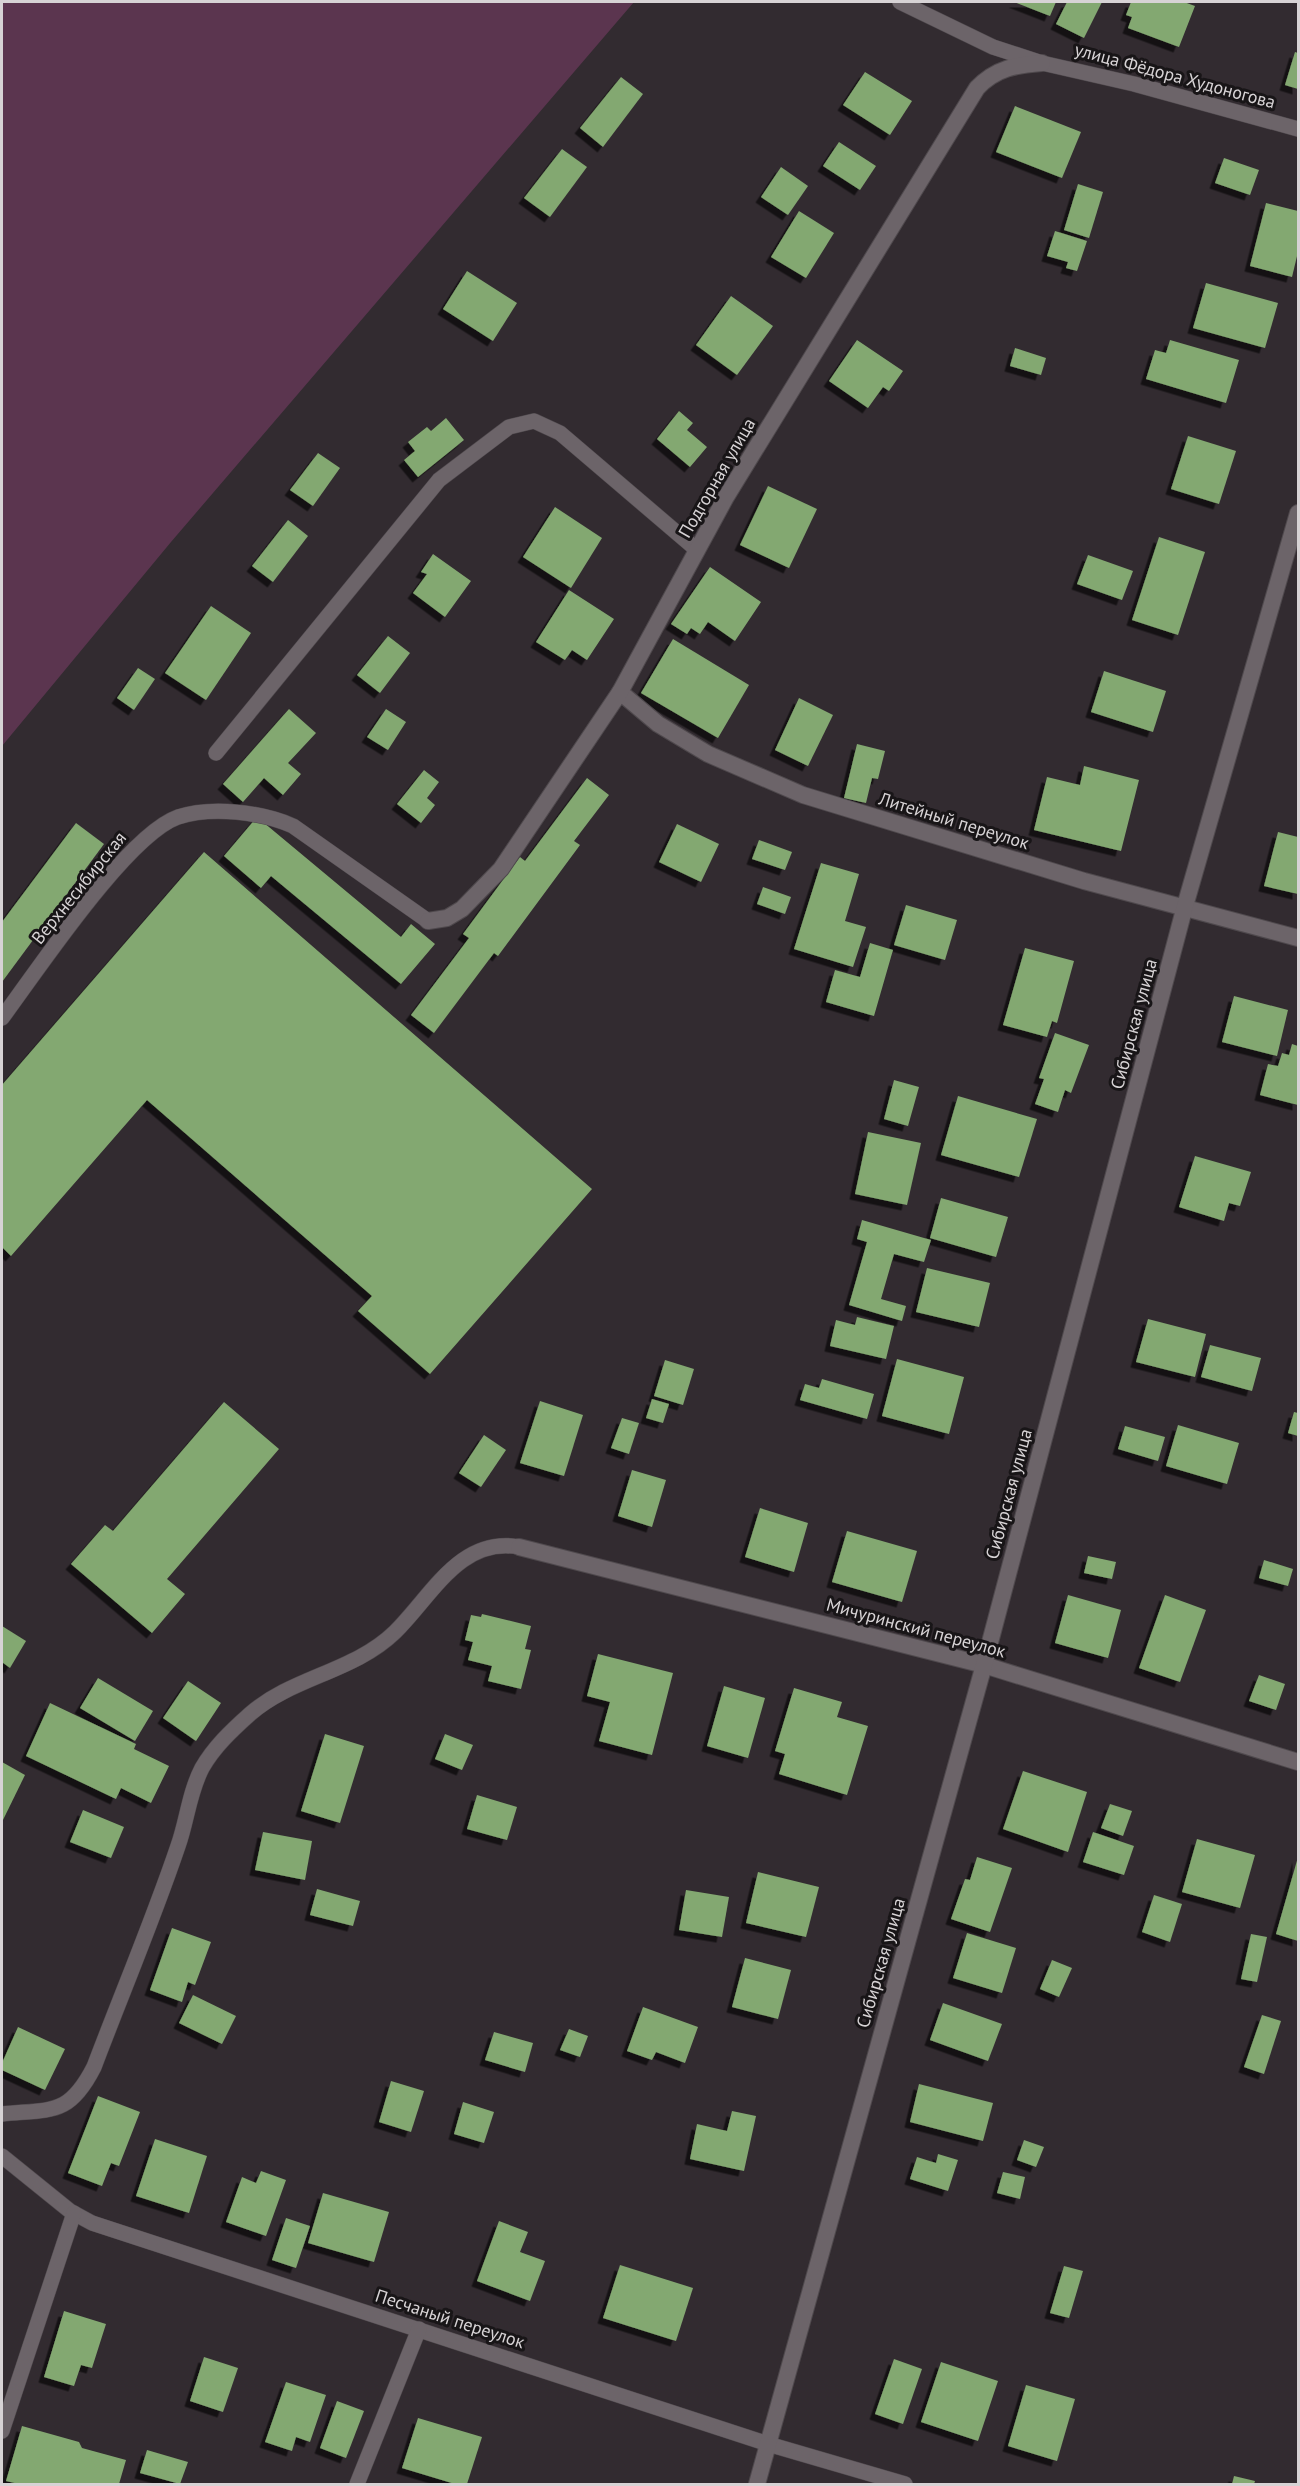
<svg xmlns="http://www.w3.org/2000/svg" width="1300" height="2486" viewBox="0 0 1300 2486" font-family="'PT Sans',sans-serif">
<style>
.green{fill:#5b354f}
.building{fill:#83a871;filter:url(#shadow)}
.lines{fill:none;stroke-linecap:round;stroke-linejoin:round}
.service-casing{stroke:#4f494d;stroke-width:16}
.minor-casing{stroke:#4f494d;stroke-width:18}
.tertiary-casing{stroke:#4f494d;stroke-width:18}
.service{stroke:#6c6469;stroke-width:15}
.minor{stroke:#6c6469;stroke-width:16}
.tertiary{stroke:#6c6469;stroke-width:16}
.labels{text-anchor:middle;stroke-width:6;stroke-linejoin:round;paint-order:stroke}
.street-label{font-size:18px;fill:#d7d3d5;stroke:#181517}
</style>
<defs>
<filter id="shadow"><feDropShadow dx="-5.5" dy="5.5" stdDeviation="0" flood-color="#0009"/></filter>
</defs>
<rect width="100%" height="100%" fill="#322b30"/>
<!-- green -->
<path class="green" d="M2 2H634L171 542 2 746Z"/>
<!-- building -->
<g class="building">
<path d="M1014 2H1056L1050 16Z"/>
<path d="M1067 2H1102L1084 38 1056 24Z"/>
<path d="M1131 2H1184L1195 6 1179 47 1128 28 1132 17 1126 15Z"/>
<path d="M1295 52 1298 53V89L1285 85Z"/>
<path d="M865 72 912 101 890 135 843 105Z"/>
<path d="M621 77 643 94 603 147 580 128Z"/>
<path d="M1015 106 1081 132 1062 178 996 152Z"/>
<path d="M839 142 876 166 860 190 823 166Z"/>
<path d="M562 149 587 167 550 217 524 198Z"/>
<path d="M1224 158 1259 170 1250 195 1215 183Z"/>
<path d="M781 167 808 186 788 215 761 197Z"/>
<path d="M1078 184 1103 192 1089 238 1064 230Z"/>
<path d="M1266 203 1298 211V252L1292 277 1250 266Z"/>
<path d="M799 211 834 233 806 278 771 257Z"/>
<path d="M1055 231 1087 241 1077 271 1066 268 1068 262 1047 256Z"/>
<path d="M467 271 517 303 493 341 443 309Z"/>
<path d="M1206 283 1278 303 1265 348 1193 328Z"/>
<path d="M731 296 773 326 737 375 696 345Z"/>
<path d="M857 340 903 371 889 391 883 387 868 408 829 381Z"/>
<path d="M1170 340 1239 360 1226 403 1146 379 1155 350 1166 353Z"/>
<path d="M1015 348 1046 358 1041 375 1010 366Z"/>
<path d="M679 411 693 423 687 430 707 447 690 467 657 439Z"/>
<path d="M446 418 464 440 418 477 404 460 415 451 408 442 427 427 431 431Z"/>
<path d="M1188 436 1236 451 1219 504 1171 489Z"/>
<path d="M318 453 340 468 313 506 290 490Z"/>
<path d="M768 486 817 509 789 568 740 545Z"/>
<path d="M555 507 602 538 571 588 523 557Z"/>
<path d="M288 520 308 536 273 582 252 566Z"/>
<path d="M1159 537 1205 552 1178 635 1132 620Z"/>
<path d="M433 554 471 581 445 617 413 593 427 574 421 572Z"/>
<path d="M1088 555 1133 571 1122 600 1077 584Z"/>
<path d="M710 567 761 602 735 641 708 622 700 634 691 628 687 634 671 624Z"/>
<path d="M569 590 614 619 587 660 572 650 565 660 536 642Z"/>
<path d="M211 606 251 633 206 700 165 673Z"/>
<path d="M388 636 410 653 380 693 357 675Z"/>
<path d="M673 639 749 685 718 738 641 693Z"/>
<path d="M138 668 155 679 134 710 117 698Z"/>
<path d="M1104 671 1166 691 1153 732 1091 712Z"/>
<path d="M799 698 833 715 808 766 775 750Z"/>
<path d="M289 709 316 733 288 763 301 774 283 795 264 778 243 802 223 784Z"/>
<path d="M386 709 406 722 388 750 367 737Z"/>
<path d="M857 744 885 751 878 779 872 778 866 803 844 798Z"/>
<path d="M1084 766 1139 780 1121 851 1034 830 1047 777 1080 785Z"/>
<path d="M424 770 439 782 427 798 435 805 421 823 397 804Z"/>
<path d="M587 778 609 795 574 841 580 845 498 956 494 953 434 1033 411 1015 469 938 463 934 520 857 525 861Z"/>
<path d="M257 817 401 937 411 924 435 944 401 984 271 876 261 888 224 856Z"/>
<path d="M76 823 104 844 2 982V922Z"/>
<path d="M677 824 719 844 701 882 659 862Z"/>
<path d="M1278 832 1298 837V894L1264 886Z"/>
<path d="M759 840 792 852 785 870 752 859Z"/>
<path d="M204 852 592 1189 430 1374 358 1311 372 1296 147 1100 11 1256 2 1247V1085Z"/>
<path d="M821 863 859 874 845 921 866 927 853 967 794 949Z"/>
<path d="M763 887 791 897 785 914 757 904Z"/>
<path d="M906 905 957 920 945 960 894 945Z"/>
<path d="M870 943 893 950 874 1016 826 1002 835 970 860 977Z"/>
<path d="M1025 948 1074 961 1057 1023 1052 1021 1047 1037 1003 1025Z"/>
<path d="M1234 996 1288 1010 1277 1056 1222 1042Z"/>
<path d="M1055 1033 1089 1045 1071 1093 1065 1090 1058 1112 1035 1104 1044 1079 1039 1078Z"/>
<path d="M1292 1044 1298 1046V1105L1260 1095 1268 1064 1278 1066 1282 1053 1289 1055Z"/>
<path d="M894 1080 919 1087 908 1126 884 1119Z"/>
<path d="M958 1096 1037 1119 1019 1177 941 1155Z"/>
<path d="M868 1132 921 1143 907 1205 855 1194Z"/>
<path d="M1195 1156 1251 1172 1240 1206 1229 1203 1224 1221 1179 1207Z"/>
<path d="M941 1198 1008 1217 996 1257 930 1238Z"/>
<path d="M862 1220 931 1240 924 1262 894 1254 881 1299 906 1306 902 1321 849 1305 867 1242 857 1239Z"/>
<path d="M927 1268 990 1283 979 1327 916 1312Z"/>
<path d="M857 1317 894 1326 886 1359 830 1346 836 1320 855 1325Z"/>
<path d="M1148 1319 1206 1334 1195 1377 1136 1362Z"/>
<path d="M1210 1345 1261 1358 1252 1391 1201 1377Z"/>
<path d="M897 1359 964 1377 949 1434 882 1416Z"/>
<path d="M665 1360 694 1369 683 1405 654 1396Z"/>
<path d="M822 1379 874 1394 867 1419 800 1400 805 1384 819 1388Z"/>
<path d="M652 1399 669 1404 663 1423 646 1418Z"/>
<path d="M540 1401 583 1415 564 1476 520 1463Z"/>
<path d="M224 1402 279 1449 167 1579 185 1594 152 1633 71 1564 105 1525 113 1531Z"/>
<path d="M1294 1412 1298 1413V1436L1288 1433Z"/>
<path d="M622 1418 639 1423 629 1454 611 1448Z"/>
<path d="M1178 1425 1239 1443 1227 1484 1166 1466Z"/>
<path d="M1125 1426 1165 1437 1158 1461 1118 1449Z"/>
<path d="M484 1435 506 1450 481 1487 459 1473Z"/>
<path d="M632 1470 666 1480 652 1527 618 1516Z"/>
<path d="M760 1508 808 1523 794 1572 745 1557Z"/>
<path d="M847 1531 917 1551 902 1602 832 1582Z"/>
<path d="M1088 1556 1116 1562 1112 1579 1084 1573Z"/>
<path d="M1264 1560 1293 1569 1288 1586 1259 1578Z"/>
<path d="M1068 1595 1121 1610 1108 1658 1055 1643Z"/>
<path d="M1165 1595 1206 1610 1180 1682 1139 1668Z"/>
<path d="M482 1614 531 1626 525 1649 531 1650 521 1689 488 1681 492 1666 468 1660 473 1642 465 1640 471 1615 481 1617Z"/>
<path d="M2 1626 26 1641 10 1668 2 1662Z"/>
<path d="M598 1654 673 1673 652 1755 599 1741 610 1702 587 1696Z"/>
<path d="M1259 1675 1285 1684 1276 1710 1249 1701Z"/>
<path d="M98 1678 153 1711 135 1741 80 1708Z"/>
<path d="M188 1681 221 1703 196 1741 163 1718Z"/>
<path d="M724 1686 765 1698 748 1758 707 1746Z"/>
<path d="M794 1688 842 1702 837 1717 868 1726 847 1795 779 1774 785 1754 775 1751Z"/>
<path d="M50 1703 136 1744 134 1749 169 1766 151 1803 121 1788 116 1799 26 1756Z"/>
<path d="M325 1734 364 1746 340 1823 301 1811Z"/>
<path d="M445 1734 473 1745 462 1770 435 1759Z"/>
<path d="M2 1762 25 1775 2 1822Z"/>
<path d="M1023 1771 1087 1792 1068 1852 1003 1829Z"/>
<path d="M477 1795 517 1807 507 1840 467 1829Z"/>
<path d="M1110 1804 1132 1811 1123 1836 1101 1828Z"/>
<path d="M83 1810 124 1827 111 1858 70 1842Z"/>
<path d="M263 1832 312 1841 305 1880 255 1870Z"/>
<path d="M1093 1832 1134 1846 1124 1875 1083 1862Z"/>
<path d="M1197 1839 1255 1855 1240 1908 1182 1892Z"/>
<path d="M977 1857 1012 1868 990 1932 951 1919 965 1879 970 1880Z"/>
<path d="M1298 1857V1941L1276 1934Z"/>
<path d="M758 1872 819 1887 806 1937 746 1923Z"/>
<path d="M317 1889 360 1901 353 1926 310 1915Z"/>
<path d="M686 1890 729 1897 722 1937 679 1930Z"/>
<path d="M1154 1895 1182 1904 1170 1942 1142 1932Z"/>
<path d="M172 1928 211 1942 195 1985 188 1982 182 2002 150 1990Z"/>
<path d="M967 1933 1016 1948 1002 1993 953 1978Z"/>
<path d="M1251 1934 1267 1937 1257 1982 1241 1979Z"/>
<path d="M745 1958 791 1970 778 2019 732 2007Z"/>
<path d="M1052 1960 1072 1968 1059 1997 1040 1989Z"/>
<path d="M193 1995 236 2016 222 2044 179 2023Z"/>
<path d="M943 2003 1002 2024 988 2061 930 2040Z"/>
<path d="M643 2007 698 2027 685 2063 656 2052 652 2060 627 2051Z"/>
<path d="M1262 2015 1281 2021 1264 2074 1244 2067Z"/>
<path d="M18 2027 65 2049 45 2090 2 2070V2063Z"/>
<path d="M569 2029 588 2036 580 2057 560 2050Z"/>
<path d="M494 2032 533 2043 525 2072 485 2060Z"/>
<path d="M391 2081 424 2091 411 2132 379 2122Z"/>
<path d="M919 2084 993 2103 983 2141 910 2122Z"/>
<path d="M98 2096 140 2112 119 2166 111 2163 102 2186 68 2173Z"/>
<path d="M463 2102 494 2112 484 2143 454 2134Z"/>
<path d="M732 2111 756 2116 744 2171 690 2159 697 2124 727 2131Z"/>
<path d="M155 2139 207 2156 189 2213 136 2196Z"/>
<path d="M1024 2140 1044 2147 1036 2167 1017 2160Z"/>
<path d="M938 2154 958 2160 948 2191 910 2179 917 2157 936 2163Z"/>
<path d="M261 2171 286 2180 266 2236 226 2222 242 2177 256 2183Z"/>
<path d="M1003 2172 1025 2177 1020 2199 997 2193Z"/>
<path d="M323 2193 389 2212 374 2262 308 2243Z"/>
<path d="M286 2218 310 2226 296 2268 272 2260Z"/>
<path d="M499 2221 528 2232 520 2252 545 2261 530 2301 477 2281Z"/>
<path d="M620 2265 693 2288 676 2341 603 2318Z"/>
<path d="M1064 2266 1083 2271 1069 2318 1050 2313Z"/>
<path d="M64 2311 106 2324 92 2368 81 2365 74 2386 44 2377Z"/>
<path d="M204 2357 238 2368 223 2412 190 2401Z"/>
<path d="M894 2359 922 2369 903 2424 875 2414Z"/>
<path d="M941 2362 998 2381 978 2441 921 2422Z"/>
<path d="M286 2382 326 2395 310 2442 296 2437 292 2451 265 2442Z"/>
<path d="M1026 2385 1075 2399 1057 2461 1008 2446Z"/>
<path d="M337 2401 364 2411 346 2458 320 2448Z"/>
<path d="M418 2418 482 2437 467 2484H455L402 2468Z"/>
<path d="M22 2426 79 2442 82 2448 126 2460 119 2484H19L6 2481Z"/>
<path d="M147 2450 188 2462 180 2484 140 2473Z"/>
<path d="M1234 2476 1255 2481 1254 2484H1232Z"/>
</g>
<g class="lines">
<defs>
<g id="service">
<path d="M900 2 993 47 1042 63 1134 84 1298 129"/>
<path d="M216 753 439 480 509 427 534 421 560 433 697 550"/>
<path d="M2 1018C37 971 127 835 178 817 212 806 261 812 293 826L428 921"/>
<path d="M2 2114C52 2109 69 2116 94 2067 122 1993 153 1920 178 1846 187 1821 189 1793 202 1768 214 1747 231 1731 250 1714 292 1677 354 1672 395 1632 431 1597 460 1536 519 1547"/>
<path d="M2 2156 70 2211 92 2223 768 2444 905 2484"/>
<path d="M2 2431 74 2213"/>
<path d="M357 2484 419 2329"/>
</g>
<g id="minor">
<path d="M620 692 658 724 708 754 803 795 1084 881 1298 938"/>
<path d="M428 921 447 918 462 909 501 869 620 692 726 497 977 88C996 68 1016 65 1042 63"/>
<path d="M519 1547 984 1665 1298 1762"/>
</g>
<path id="tertiary" d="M757 2484 984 1665 1185 906 1298 513"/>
</defs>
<!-- service casing -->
<use href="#service" class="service-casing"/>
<!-- minor casing -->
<use href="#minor" class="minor-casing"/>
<!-- tertiary casing -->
<use href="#tertiary" class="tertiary-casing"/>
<!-- service -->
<use href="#service" class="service"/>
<!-- minor -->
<use href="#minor" class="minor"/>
<!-- tertiary -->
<use href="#tertiary" class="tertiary"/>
</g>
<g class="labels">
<!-- street labels -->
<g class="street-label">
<text transform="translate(1175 76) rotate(15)" y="6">улица Фёдора Худоногова</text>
<text transform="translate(717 478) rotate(-60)" y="6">Подгорная улица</text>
<text transform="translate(954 821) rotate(17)" y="6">Литейный переулок</text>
<text transform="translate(79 888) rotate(-51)" y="6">Верхнесибирская</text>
<text transform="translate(1134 1024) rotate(-75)" y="6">Сибирская улица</text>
<text transform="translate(1009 1494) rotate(-75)" y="6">Сибирская улица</text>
<text transform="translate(916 1628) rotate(15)" y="6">Мичуринский переулок</text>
<text transform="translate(881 1963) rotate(-74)" y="6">Сибирская улица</text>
<text transform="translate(450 2319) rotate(18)" y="6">Песчаный переулок</text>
</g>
</g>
<!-- border -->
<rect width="1300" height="2486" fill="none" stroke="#d7d3d5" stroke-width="6"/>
</svg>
